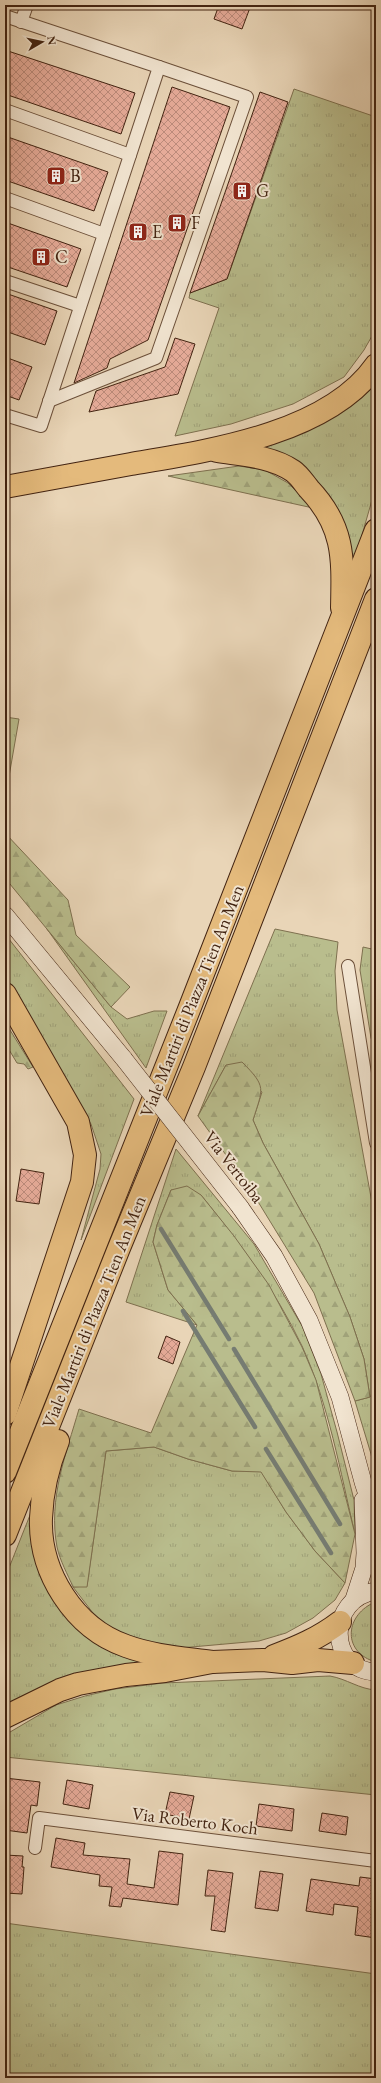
<svg xmlns="http://www.w3.org/2000/svg" width="381" height="2083" viewBox="0 0 381 2083" font-family="'EB Garamond',serif">
<style>
.grass{fill:url(#grass-tufts);stroke:#7e704f}
.forest{fill:url(#forest-firs);stroke:#7e704f}
.lines{fill:none;stroke-linecap:round;stroke-linejoin:round}
.stream{stroke:#767c72;stroke-width:4.5}
.building{fill:url(#building-cross-hatch);stroke:#422311}
.street-casing{stroke:#6c503a;stroke-width:14}
.secondary-casing{stroke:#422311;stroke-width:18}
.highway-casing{stroke:#422311;stroke-width:24}
.street{stroke:#f1e4d0;stroke-width:12}
.secondary{stroke:#f1e4d0;stroke-width:17}
.highway{stroke:#e4ba7c;stroke-width:22}
.secondary-bridge-casing{stroke:#422311;stroke-width:18;stroke-linecap:butt}
.secondary-bridge{stroke:#f1e4d0;stroke-width:17}
.labels{text-anchor:middle;stroke-width:4;stroke-linejoin:round;paint-order:stroke}
.poi-label{font-size:18px;fill:#422311;stroke:#f1e4d0;text-anchor:start}
.street-label{font-size:18px;fill:#422311;stroke:#f1e4d0}
</style>
<defs>
<pattern id="grass-tufts" width="24" height="20" patternUnits="userSpaceOnUse"><rect width="24" height="20" fill="#b9bd8d"/><path d="M3 7l-1-3M5 7V3M7 7l1-3M15 17l-1-3M17 17v-4M19 17l1-3" fill="none" stroke="#a0a279"/></pattern>
<pattern id="forest-firs" width="22" height="20" patternUnits="userSpaceOnUse"><rect width="22" height="20" fill="#b9bd8d"/><path d="M5 1l3.5 6h-7zM16 11l3.5 6h-7z" fill="#a0a279"/></pattern>
<pattern id="building-cross-hatch" width="8" height="8" patternUnits="userSpaceOnUse"><rect width="8" height="8" fill="#e6ab99"/><path d="M0 0l8 8M0 8l8-8" fill="none" stroke="#bc8b7b"/></pattern>
</defs>
<rect width="100%" height="100%" fill="#e9d5b7"/>
<filter id="stains"><feTurbulence type="fractalNoise" baseFrequency=".005" numOctaves="4"/><feColorMatrix values="0 0 0 0 .2 0 0 0 0 .09 0 0 0 0 .02 0 0 0 .5 -.17"/></filter>
<radialGradient id="worn" r=".72"><stop offset=".6" stop-color="#630" stop-opacity="0"/><stop offset="1" stop-color="#630" stop-opacity=".3"/></radialGradient>
<!-- grass -->
<g class="grass">
<path d="M294 89 376 117V329L364 350 344 377 293 404 231 424 175 436 219 308 189 298 190 293 227 279Z"/>
<path d="M376 382V486L352 570 347 531 331 498 310 472 282 456 253 447C304 432 337 421 376 382Z"/>
<path d="M5 717 19 719 7 788H5Z"/>
<path d="M47 929 111 1007 127 1019 154 1011H167L146 1068Z"/>
<path d="M275 929 338 942 335 971 337 1010 376 1225V1479L371 1454 355 1401 370 1397 364 1359 350 1317 319 1244 263 1143 253 1120 262 1092 226 1065 198 1116Z"/>
<path d="M5 934 134 1099 81 1240 100 1169 101 1154 91 1124 5 978Z"/>
<path d="M363 947 376 950V1049L371 1038 360 970Z"/>
<path d="M176 1149 254 1244 302 1326 321 1374 337 1432 354 1500 355 1534C340 1471 329 1405 302 1346 276 1291 239 1242 201 1195L171 1190 157 1225 153 1242 168 1290 197 1325 126 1302Z"/>
<path d="M154 1447 188 1459 232 1471H261L286 1512 315 1551 345 1583 335 1600 313 1618 286 1633 259 1641 169 1649 136 1640 111 1629 93 1613 73 1587 87 1586 106 1451Z"/>
<path d="M36 1500 53 1598 168 1664 5 1708V1578Z"/>
<path d="M373 1603H376V1662C343 1653 344 1617 373 1603Z"/>
<path d="M330 1676C347 1679 359 1689 376 1690V1795L5 1757V1735L56 1705 85 1696 115 1689 163 1683Z"/>
<path d="M5 1923 376 1974V2078H5Z"/>
</g>
<!-- forest -->
<g class="forest">
<path d="M239 466 265 470 288 483 313 508 168 476Z"/>
<path d="M5 833 68 900 76 935 130 987 111 1007 5 878Z"/>
<path d="M5 1022 33 1067 28 1069 24 1064 17 1063 5 1043Z"/>
<path d="M242 1062C267 1087 263 1088 253 1120L263 1143 319 1244 350 1317 364 1359 370 1397 355 1401 314 1293 249 1187 198 1116 226 1065Z"/>
<path d="M187 1186 201 1195 234 1236 269 1285 302 1347 316 1380 355 1534 345 1583 315 1551 286 1512 261 1472 232 1471 188 1459 154 1447 106 1451 87 1587H73C68 1575 60 1561 57 1547 48 1499 66 1454 79 1409L151 1433 197 1325 168 1290 153 1242 157 1225 171 1190Z"/>
</g>
<g class="lines">
<!-- stream -->
<g class="stream">
<path d="M161 1229 229 1339"/>
<path d="M183 1311 255 1427"/>
<path d="M234 1349 340 1524"/>
<path d="M266 1449 331 1553"/>
</g>
</g>
<!-- building -->
<g class="building">
<path d="M219 5H251L242 29 214 19Z"/>
<path d="M5 50 135 93 121 134 5 94Z"/>
<path d="M172 87 230 107 148 340 110 359 107 368 74 383Z"/>
<path d="M260 92 288 102 227 279 190 293Z"/>
<path d="M5 136 108 172 94 211 5 180Z"/>
<path d="M5 222 81 249 67 287 5 266Z"/>
<path d="M5 293 57 311 45 345 5 331Z"/>
<path d="M175 338 195 344 178 394 89 412 96 391 165 367Z"/>
<path d="M5 357 32 367 19 400 5 395Z"/>
<path d="M21 1169 44 1173 39 1204 16 1201Z"/>
<path d="M166 1336 180 1342 173 1364 158 1358Z"/>
<path d="M5 1778 40 1782 37 1806 31 1805 27 1833 5 1830Z"/>
<path d="M67 1780 93 1785 89 1809 63 1804Z"/>
<path d="M170 1792 194 1796 189 1819 165 1814Z"/>
<path d="M259 1804 294 1809 292 1831 256 1826Z"/>
<path d="M322 1813 348 1817 346 1835 319 1831Z"/>
<path d="M56 1838 85 1843 83 1855 130 1859 127 1884 154 1888 159 1851 183 1854 178 1905 123 1898 121 1907 109 1906 112 1887 99 1886 100 1875 51 1867Z"/>
<path d="M5 1855 23 1856 22 1867H24L22 1894 5 1893Z"/>
<path d="M208 1870 233 1873 225 1932 211 1930 215 1896H205Z"/>
<path d="M260 1871 283 1874 278 1911 255 1908Z"/>
<path d="M360 1877 376 1879V1938L355 1935 358 1907 334 1904 333 1915 306 1911 311 1879 359 1886Z"/>
</g>
<g class="lines">
<defs>
<g id="street">
<path d="M5 16 159 67 41 426 5 415"/>
<path d="M21 22 27 5"/>
<path d="M5 110 130 155"/>
<path d="M5 198 104 234"/>
<path d="M5 281 80 306"/>
<path d="M49 401 156 358 247 97 159 67"/>
<path d="M348 966 376 1143"/>
<path d="M35 1848 39 1818 376 1861"/>
</g>
<g id="secondary">
<path d="M5 915 124 1059"/>
<path d="M240 1207 274 1256 309 1320 340 1397 363 1482 376 1522"/>
<path d="M376 1591C326 1598 328 1671 376 1672"/>
<path d="M354 1599 364 1568 365 1553 363 1500"/>
</g>
<g id="highway">
<path d="M217 451C242 455 271 456 293 471 299 475 304 483 309 489 345 527 343 559 342 608"/>
<path d="M5 487C47 479 89 472 131 464 208 451 328 434 376 365"/>
<path d="M5 994 78 1122 85 1155 82 1182 5 1414"/>
<path d="M58 1441C48 1466 42 1491 41 1518 39 1572 74 1628 126 1646 153 1656 183 1658 212 1662"/>
<path d="M5 1472 190 1007 376 530"/>
<path d="M5 1535 119 1248 194 1067 376 599"/>
<path d="M274 1656C298 1647 319 1638 340 1622"/>
<path d="M5 1717 60 1690 78 1684 126 1675 165 1671 212 1662 263 1660 292 1663 318 1660 353 1663"/>
</g>
</defs>
<!-- street casing -->
<use href="#street" class="street-casing"/>
<!-- secondary casing -->
<use href="#secondary" class="secondary-casing"/>
<!-- highway casing -->
<use href="#highway" class="highway-casing"/>
<!-- street -->
<use href="#street" class="street"/>
<!-- secondary -->
<use href="#secondary" class="secondary"/>
<!-- highway -->
<use href="#highway" class="highway"/>
<defs>
<path id="secondary-bridge" d="M124 1059 240 1207"/>
</defs>
<!-- secondary-bridge casing -->
<use href="#secondary-bridge" class="secondary-bridge-casing"/>
<!-- secondary-bridge -->
<use href="#secondary-bridge" class="secondary-bridge"/>
</g>
<!-- icons -->
<defs>
<symbol id="building-square" viewBox="-11 -11 22 22"><rect x="-9" y="-9" width="18" height="18" rx="4" fill="#8f2418" stroke="#f1e4d0"/><path d="M-4-6H4V6H1V3H-1V6H-4ZM-2.5-4.3h1.7v1.8h-1.7ZM.8-4.3h1.7v1.8H.8ZM-2.5-1h1.7V.8h-1.7ZM.8-1h1.7V.8H.8Z" fill="#fff"/></symbol>
</defs>
<g fill-rule="evenodd">
<use href="#building-square" x="45" y="165" width="22" height="22"/>
<use href="#building-square" x="231" y="180" width="22" height="22"/>
<use href="#building-square" x="166" y="212" width="22" height="22"/>
<use href="#building-square" x="127" y="221" width="22" height="22"/>
<use href="#building-square" x="30" y="246" width="22" height="22"/>
</g>
<g class="labels">
<!-- poi labels -->
<g class="poi-label">
<text x="70" y="182">B</text>
<text x="256" y="197">G</text>
<text x="191" y="229">F</text>
<text x="152" y="238">E</text>
<text x="55" y="263">C</text>
</g>
<!-- street labels -->
<g class="street-label">
<text transform="translate(192 1001) rotate(-68)" y="6">Viale Martiri di Piazza Tien An Men</text>
<text transform="translate(234 1167) rotate(52)" y="6">Via Vertoiba</text>
<text transform="translate(94 1312) rotate(-68)" y="6">Viale Martiri di Piazza Tien An Men</text>
<text transform="translate(195 1821) rotate(7)" y="6">Via Roberto Koch</text>
</g>
</g>
<!-- margin -->
<rect width="381" height="2083" fill="none" stroke="#e9d5b7" stroke-width="20"/>
<rect x="6" y="6" width="369" height="2071" fill="none" stroke="#422311" stroke-width="2"/>
<rect x="10" y="10" width="361" height="2063" fill="none" stroke="#422311"/>
<!-- north arrow -->
<g transform="translate(42 42) rotate(81)" stroke="#f1e4d0" stroke-width="3" paint-order="stroke">
<path d="M0-3L7 15L0 10L-7 15Z" fill="#422311"/>
<text y="-6" font-size="11" font-weight="bold" text-anchor="middle" fill="#422311">N</text>
</g>
<rect width="100%" height="100%" filter="url(#stains)"/>
<rect width="100%" height="100%" fill="url(#worn)"/>
</svg>
